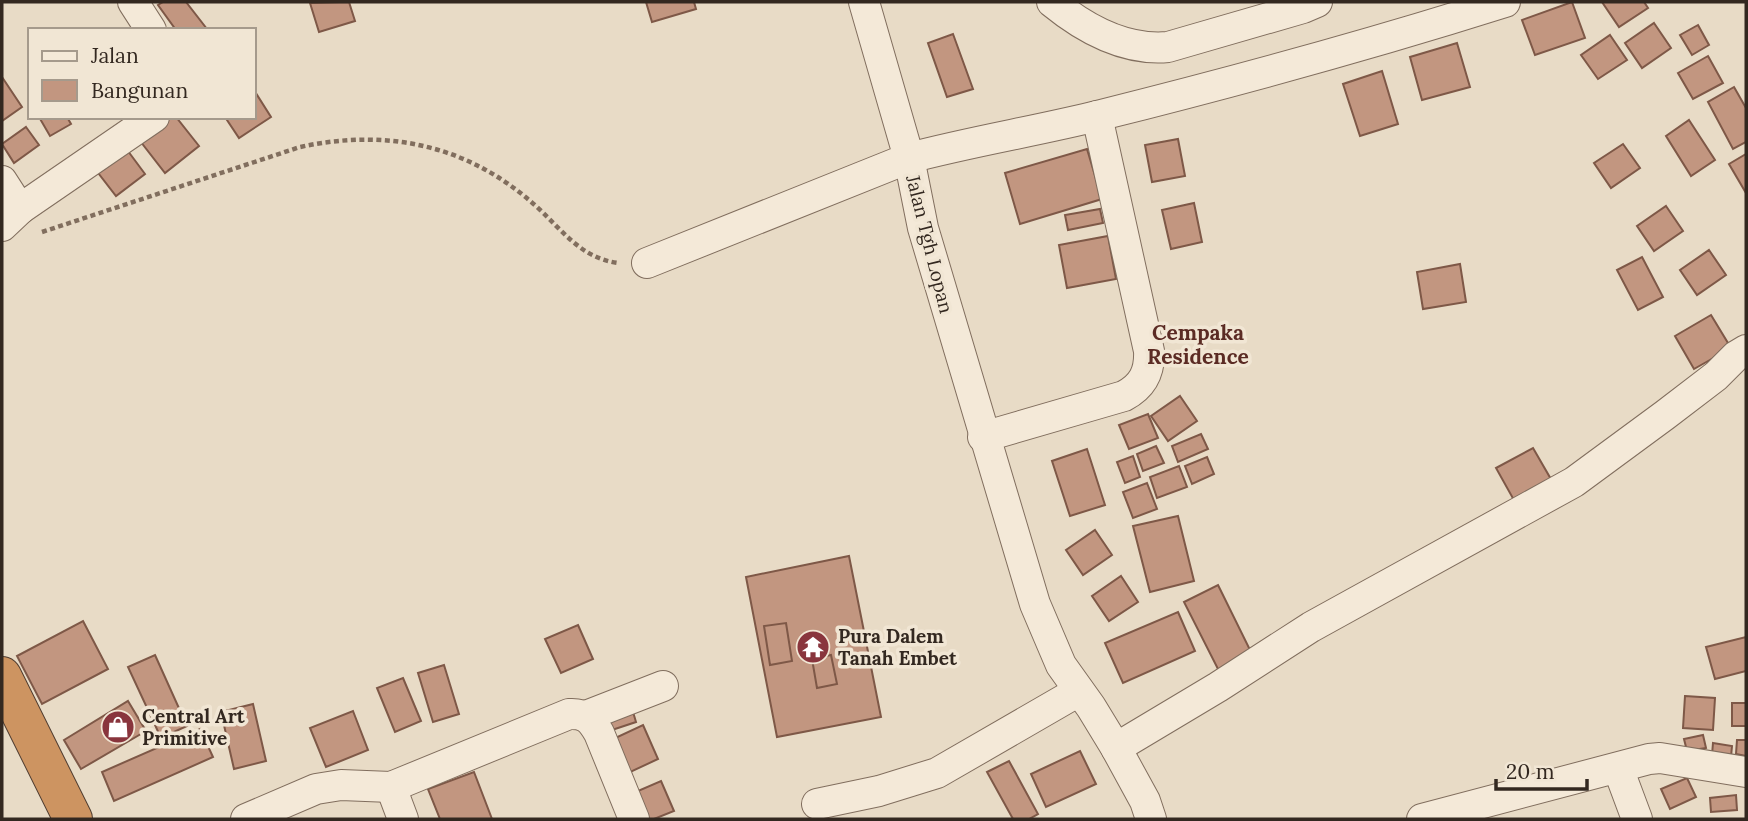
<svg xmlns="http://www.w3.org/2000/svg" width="1748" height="821" viewBox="0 0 1748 821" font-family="Lora,serif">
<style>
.building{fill:#c29680;stroke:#7e5847;stroke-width:2}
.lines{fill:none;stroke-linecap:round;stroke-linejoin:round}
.minor-casing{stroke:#816e5e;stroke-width:32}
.highway-casing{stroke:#503d31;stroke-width:40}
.path{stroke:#816e5e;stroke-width:4.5;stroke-dasharray:5 3.5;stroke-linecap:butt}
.minor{stroke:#f4e9d8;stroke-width:30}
.highway{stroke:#cd9461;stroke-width:38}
.labels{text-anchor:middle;stroke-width:7;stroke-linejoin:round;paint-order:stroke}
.street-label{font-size:19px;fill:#332820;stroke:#f1e6d4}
.poi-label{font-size:19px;font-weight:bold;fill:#332820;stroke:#f1e6d4;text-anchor:start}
.neighbourhood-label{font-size:21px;font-weight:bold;fill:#5b2b24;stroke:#f1e6d4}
</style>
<rect width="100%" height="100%" fill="#e8dbc6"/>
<!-- building -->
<g class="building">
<path d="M163 2H186L207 29 176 30 158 5Z"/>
<path d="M349 2 355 21 319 32 310 3Z"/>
<path d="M646 2H694L696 9 652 22Z"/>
<path d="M1572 2 1585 38 1535 55 1522 20Z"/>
<path d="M1602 2H1644L1648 8 1619 27Z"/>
<path d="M1654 23 1671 48 1642 68 1625 43Z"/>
<path d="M1698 25 1709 45 1692 55 1680 35Z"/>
<path d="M953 34 973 89 947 97 928 43Z"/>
<path d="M1610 35 1627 60 1598 79 1581 55Z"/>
<path d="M1457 43 1470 87 1422 100 1410 57Z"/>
<path d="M1708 56 1723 83 1693 99 1678 73Z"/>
<path d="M1382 71 1398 124 1360 136 1343 84Z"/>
<path d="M2 77 22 107 2 121Z"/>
<path d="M1734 87 1746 108V142L1733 149 1708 102Z"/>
<path d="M254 90 271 117 239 138 225 117H254Z"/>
<path d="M39 117H67L71 124 50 136Z"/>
<path d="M162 117H176L199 146 165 173 137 137Z"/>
<path d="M1689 120 1715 160 1691 176 1666 136Z"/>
<path d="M26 127 39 145 14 163 2 144Z"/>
<path d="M1178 139 1185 176 1152 182 1145 145Z"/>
<path d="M122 143 145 174 116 196 92 165Z"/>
<path d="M1623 144 1640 168 1611 188 1594 163Z"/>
<path d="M1087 149 1102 199 1020 224 1005 173Z"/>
<path d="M1746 154V193L1729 164Z"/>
<path d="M1194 203 1202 242 1171 249 1162 210Z"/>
<path d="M1666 206 1683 231 1654 251 1637 226Z"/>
<path d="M1100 209 1103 223 1068 230 1065 215Z"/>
<path d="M1108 236 1116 279 1067 288 1059 245Z"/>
<path d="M1709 250 1726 275 1697 295 1680 270Z"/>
<path d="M1642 257 1663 297 1638 310 1617 270Z"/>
<path d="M1460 264 1466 302 1423 309 1417 272Z"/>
<path d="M1711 315 1731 348 1694 369 1675 336Z"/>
<path d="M1180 396 1197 421 1168 441 1151 416Z"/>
<path d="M1148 414 1158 438 1129 449 1119 425Z"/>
<path d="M1201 434 1208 449 1178 462 1172 446Z"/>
<path d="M1156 446 1164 463 1143 471 1137 454Z"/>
<path d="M1533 448 1552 481 1515 502 1496 468Z"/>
<path d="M1087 449 1105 505 1070 516 1052 461Z"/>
<path d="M1133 456 1140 477 1125 483 1117 462Z"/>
<path d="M1207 457 1214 474 1192 484 1185 466Z"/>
<path d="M1179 466 1187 487 1157 498 1150 477Z"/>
<path d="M1147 483 1157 509 1133 518 1123 492Z"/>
<path d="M1178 516 1194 581 1150 592 1133 526Z"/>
<path d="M1095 530 1112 555 1083 575 1066 550Z"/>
<path d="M849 556 881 717 777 737 746 577Z"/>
<path d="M1121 576 1138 602 1109 621 1092 596Z"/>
<path d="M1218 585 1254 658 1221 675 1184 602Z"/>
<path d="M1178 612 1195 651 1123 683 1105 643Z"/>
<path d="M83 621 108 669 42 704 17 656Z"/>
<path d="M786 623 792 661 770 665 764 626Z"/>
<path d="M578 625 593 659 561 673 545 639Z"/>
<path d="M1746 637V671L1715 679 1706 647Z"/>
<path d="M155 655 187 726 161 738 128 667Z"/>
<path d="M831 655 837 684 817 688 812 659Z"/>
<path d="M444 665 459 714 433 722 418 673Z"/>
<path d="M403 678 421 721 395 732 377 688Z"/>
<path d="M1685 696 1715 698 1713 730 1683 728Z"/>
<path d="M128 701 146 731 81 769 64 740Z"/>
<rect x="1732" y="703" width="14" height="23"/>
<path d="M253 704 266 761 234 769 221 712Z"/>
<path d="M631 705 636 722 609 731 603 714Z"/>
<path d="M353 711 368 750 326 767 310 728Z"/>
<path d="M643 725 658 759 626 774 611 740Z"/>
<path d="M200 729 213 757 114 801 102 772Z"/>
<path d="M1703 735 1706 748 1687 751 1684 739Z"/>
<path d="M1737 740H1746V756L1736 754Z"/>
<path d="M1713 743 1732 746 1731 757 1712 755Z"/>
<path d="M1080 751 1096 784 1046 807 1031 774Z"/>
<path d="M1009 761 1038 814 1029 819H1013L987 772Z"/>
<path d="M474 772 492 819H440L428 789Z"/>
<path d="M1687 778 1696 797 1670 809 1661 789Z"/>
<path d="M661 781 674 811 654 819H643L631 794Z"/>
<path d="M1736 795 1737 810 1711 812 1710 798Z"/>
</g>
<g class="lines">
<defs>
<g id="minor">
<path d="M133 2 151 30"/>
<path d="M1052 2C1085 29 1124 51 1168 47L1303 8 1317 2"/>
<path d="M2 181 20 209"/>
<path d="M2 226 20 209 154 117"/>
<path d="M647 263 909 158 864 2"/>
<path d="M983 437 1124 396C1143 386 1150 372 1149 351L1097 116"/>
<path d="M586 716 663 686"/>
<path d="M1116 748 1218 687 1311 627 1574 482 1665 415 1716 376 1736 356 1746 350"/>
<path d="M1618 768 1637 819"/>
<path d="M391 787 403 819"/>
<path d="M817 804 879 791 937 773 1079 691"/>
<path d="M246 819 316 789 341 785 391 787 569 714C585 713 591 719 599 733L634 819"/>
<path d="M1151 819 1145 801 1116 748 1091 707 1061 665 1035 604 923 228 909 158C973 141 1037 131 1101 115 1237 81 1372 44 1505 2"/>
<path d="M1422 819 1649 759 1660 758 1746 772"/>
</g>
<path id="highway" d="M2 676 73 819"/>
</defs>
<!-- minor casing -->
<use href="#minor" class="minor-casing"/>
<!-- highway casing -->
<use href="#highway" class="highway-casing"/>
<!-- path -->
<path class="path" d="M42 232 300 147C388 128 469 145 537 207 563 231 581 258 618 263"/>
<!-- minor -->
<use href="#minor" class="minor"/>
<!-- highway -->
<use href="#highway" class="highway"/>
</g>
<!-- icons -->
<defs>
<symbol id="temple-disc" viewBox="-11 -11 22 22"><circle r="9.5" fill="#89353d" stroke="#f1e6d4"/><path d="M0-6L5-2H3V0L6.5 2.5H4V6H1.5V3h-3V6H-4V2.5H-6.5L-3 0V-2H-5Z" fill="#fff"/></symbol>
<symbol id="shop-disc" viewBox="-11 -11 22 22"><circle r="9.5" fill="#89353d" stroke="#f1e6d4"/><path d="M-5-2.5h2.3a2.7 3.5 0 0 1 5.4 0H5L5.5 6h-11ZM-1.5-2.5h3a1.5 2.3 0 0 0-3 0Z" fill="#fff"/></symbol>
</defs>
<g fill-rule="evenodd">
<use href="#temple-disc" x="794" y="628" width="38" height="38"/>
<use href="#shop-disc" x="99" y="708" width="38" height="38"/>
</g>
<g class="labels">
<!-- street labels -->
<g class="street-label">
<text transform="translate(930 244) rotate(76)" y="7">Jalan Tgh Lopan</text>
</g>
<!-- poi labels -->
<g class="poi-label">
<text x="838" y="643">Pura Dalem<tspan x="838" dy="22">Tanah Embet</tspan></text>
<text x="142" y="723">Central Art<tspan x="142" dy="22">Primitive</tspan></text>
</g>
<!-- neighbourhood labels -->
<g class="neighbourhood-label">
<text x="1198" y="340">Cempaka<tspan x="1198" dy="24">Residence</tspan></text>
</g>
</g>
<!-- border -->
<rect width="1748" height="821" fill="none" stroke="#332820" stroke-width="7"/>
<!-- legend -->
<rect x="28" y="28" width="228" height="91" fill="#f1e6d4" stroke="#a59a8c" stroke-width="2"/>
<rect x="42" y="51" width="35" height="10" fill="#f4e9d8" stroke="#a59a8c" stroke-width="2"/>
<text x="91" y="63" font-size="21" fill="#332820">Jalan</text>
<rect x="42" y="80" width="35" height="21" fill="#c29680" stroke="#a59a8c" stroke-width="2"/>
<text x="91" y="98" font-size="21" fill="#332820">Bangunan</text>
<!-- scale -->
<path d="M1496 779v10h91v-10" fill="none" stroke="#332820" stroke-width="3.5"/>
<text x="1506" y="779" font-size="21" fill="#332820" stroke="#f1e6d4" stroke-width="5" paint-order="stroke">20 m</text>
</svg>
